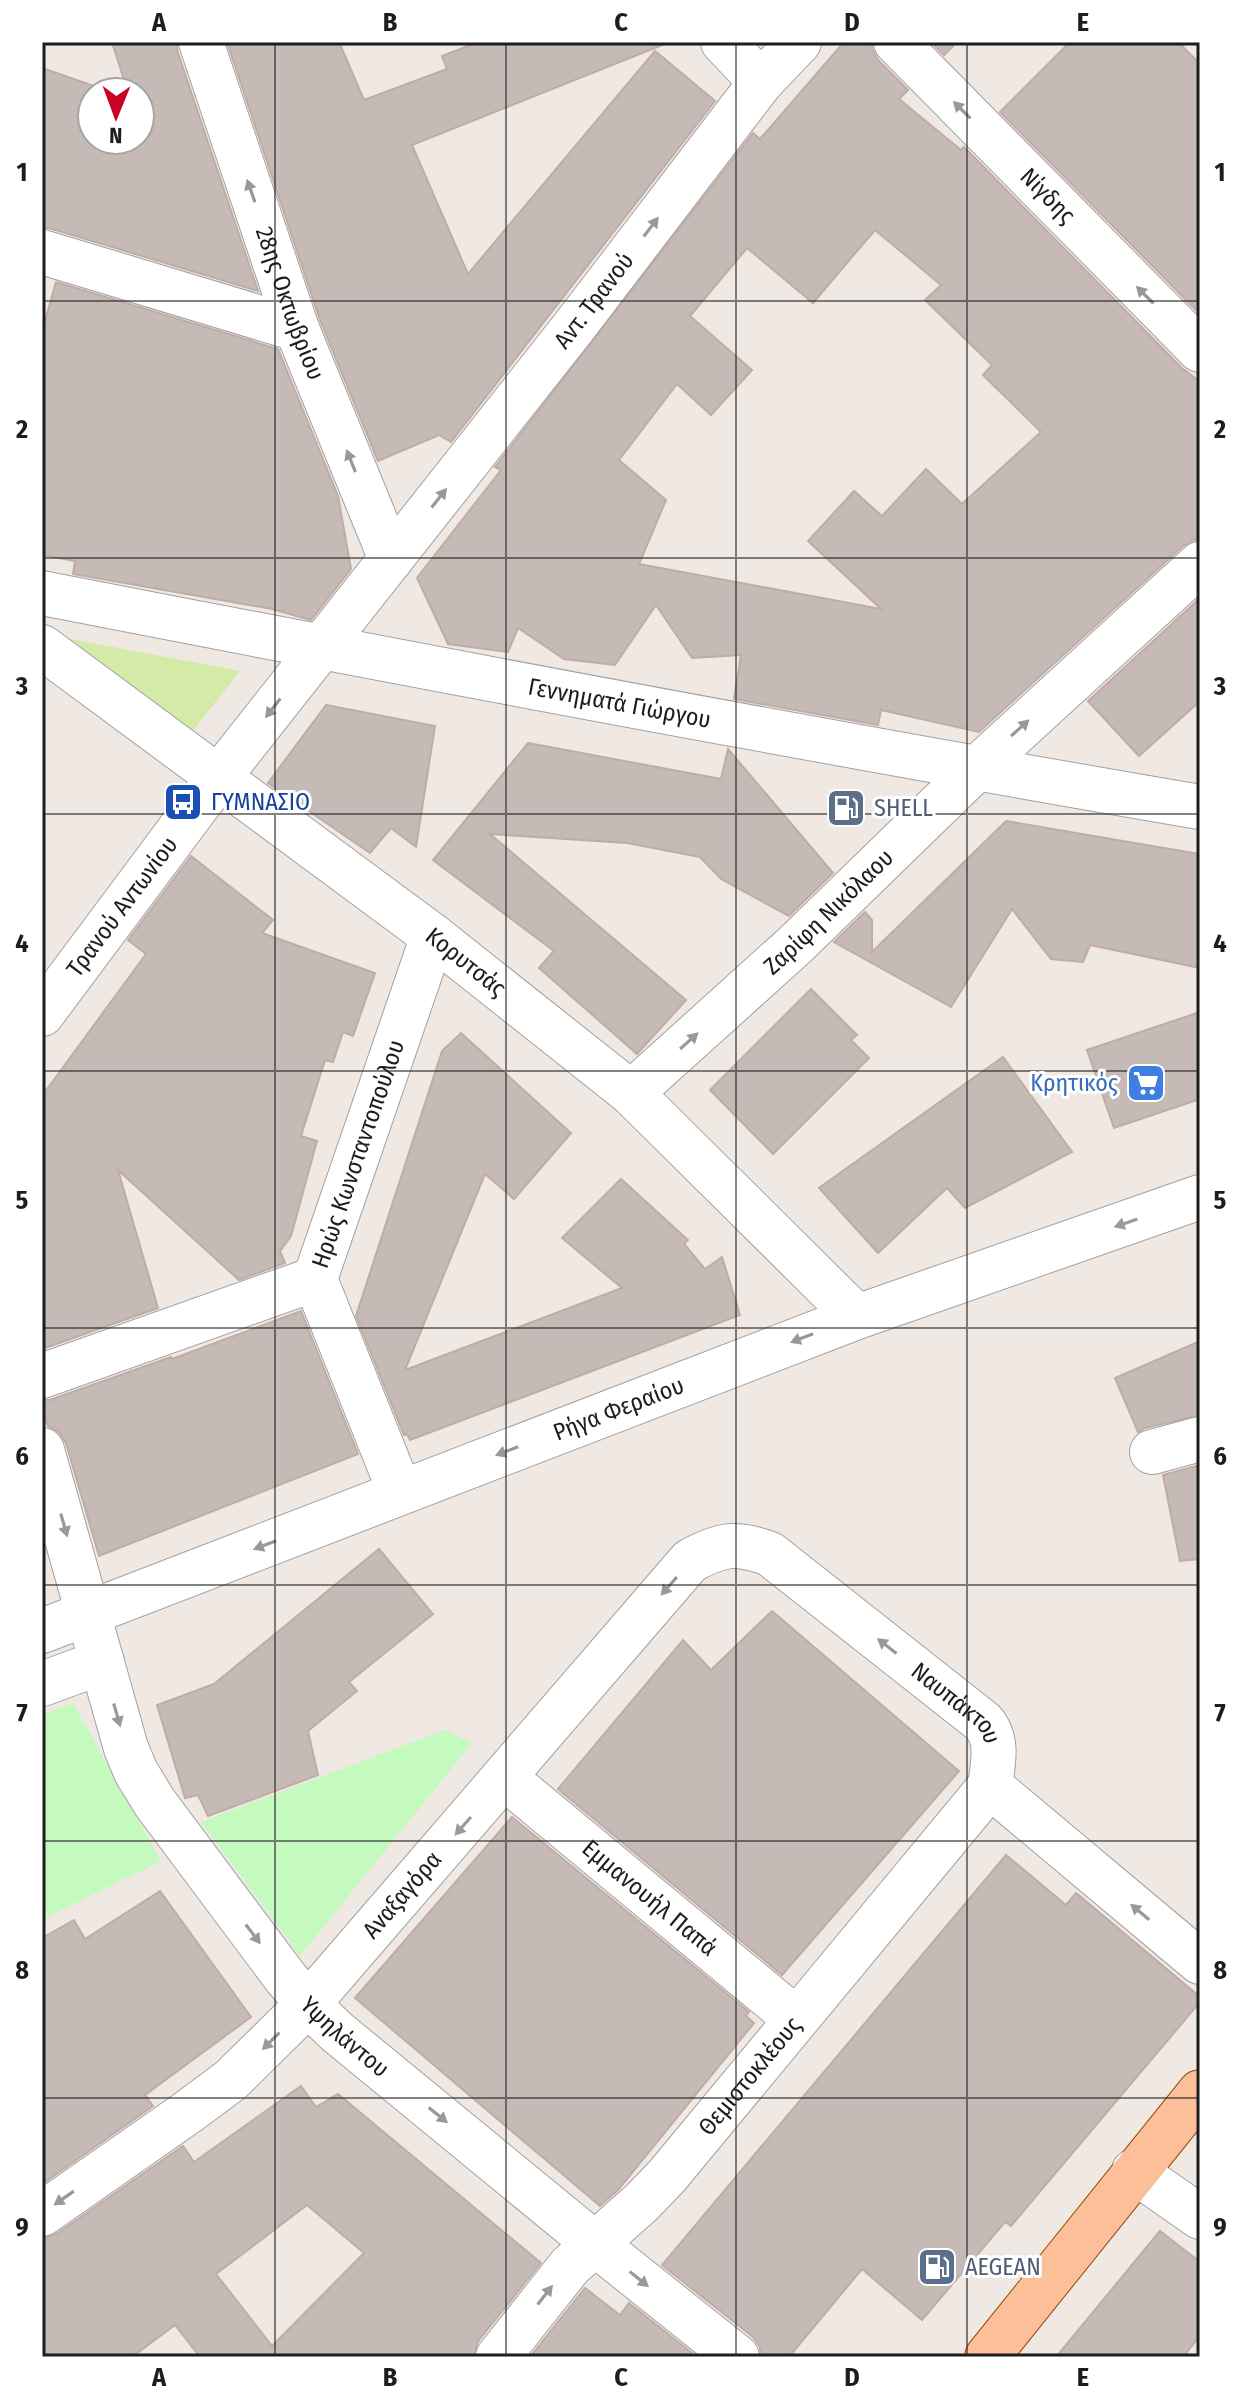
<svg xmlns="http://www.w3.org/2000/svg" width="1242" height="2399" viewBox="0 0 1242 2399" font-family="'Fira Sans Condensed',sans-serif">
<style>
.grass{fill:#d4eaa7}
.park{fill:#c4fabe}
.building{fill:#c6bab6;stroke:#c0aca5;stroke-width:2;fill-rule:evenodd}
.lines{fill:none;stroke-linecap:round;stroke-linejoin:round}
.minor-casing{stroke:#a1a1a1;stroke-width:46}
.major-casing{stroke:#964900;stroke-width:46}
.minor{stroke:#fff;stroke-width:44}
.major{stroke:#fdbf99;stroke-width:44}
.oneway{fill:#999}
.grid{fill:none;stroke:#1d1d1d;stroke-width:2;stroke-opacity:0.55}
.labels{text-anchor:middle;stroke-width:6;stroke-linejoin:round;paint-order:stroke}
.street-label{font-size:24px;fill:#1d1d1d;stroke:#fff}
.transit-label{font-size:24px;fill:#164399;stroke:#fff;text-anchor:start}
.service-label{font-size:24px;fill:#4e5e75;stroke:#fff;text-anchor:start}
.shop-label{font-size:24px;fill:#366cbe;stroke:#fff;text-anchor:end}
.neatline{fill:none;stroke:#1d1d1d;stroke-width:3}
.grid-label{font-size:26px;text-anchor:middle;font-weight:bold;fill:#1d1d1d}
</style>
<rect width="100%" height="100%" fill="#efe8e3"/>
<!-- grass -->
<path class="grass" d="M60 637 240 671 191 733Z"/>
<!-- park -->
<g class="park">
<path d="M73 1703 161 1861 42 1920V1715Z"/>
<path d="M445 1730 472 1743 300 1956 201 1822Z"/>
</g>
<!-- building -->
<g class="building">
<path d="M112 42H177V50L258 291 49 228H42V68L111 92H92V140H140V92H128Z"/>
<path d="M227 42H339L364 100 447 69 442 56 478 42H664L665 44 412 145 468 274 655 51 715 101 451 442 439 435 378 461 320 320Z"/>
<path d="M844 42H872V49L878 60 908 90 899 99 961 150 964 147 1182 368 1200 382V540H1194L1183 546 979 732 881 710 878 725 734 699 741 655 692 658 656 605 615 665 564 659 518 628 508 652 448 644 417 578 501 470 495 467 753 133 760 139ZM875 230 941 285 925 300 992 365 983 375 1041 432 962 504 926 469 882 516 854 491 808 541 881 609 639 564 666 500 619 460 677 384 711 415 752 370 690 316 747 248 813 303Z"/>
<path d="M931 42H957L944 55Z"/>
<path d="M1070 42H1178L1200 64V306L1196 310 1000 112Z"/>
<path d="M56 282 278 349 338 496 351 569 311 620 272 609 73 574 75 561 42 555V332Z"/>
<path d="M1200 598V701L1139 756 1088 701Z"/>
<path d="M326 705 435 726 416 847 391 828 370 853 268 783Z"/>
<path d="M528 743 721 779 728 749 833 873 789 916 721 879 700 857 627 843 490 834 686 1000 637 1054 539 968 554 951 433 860Z"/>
<path d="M1006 821 1200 854V968L1090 945 1083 962 1051 959 1012 909 951 1007 834 942 865 912 872 920V952Z"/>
<path d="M191 856 273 920 262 933 375 973 353 1036 343 1032 333 1062 325 1060 301 1136 317 1141 291 1236 280 1251 285 1263 239 1280 118 1170 158 1308 42 1349V1096L146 954 128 940Z"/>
<path d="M811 989 857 1035 851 1040 869 1058 773 1154 710 1090Z"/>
<path d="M1200 1012V1099L1114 1128 1087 1050Z"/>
<path d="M461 1033 571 1133 514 1199 485 1174 405 1370 622 1288 562 1238 621 1179 688 1240 684 1244 705 1269 722 1257 740 1315 410 1440 407 1434 404 1435 356 1316 442 1051Z"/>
<path d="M1003 1057 1072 1152 965 1208 947 1188 878 1253 819 1188Z"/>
<path d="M301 1311 358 1454 99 1556 66 1443 59 1432 48 1426 42 1411V1400H50L171 1357 172 1359Z"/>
<path d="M1200 1341V1415L1145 1428 1138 1432 1115 1378Z"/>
<path d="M1200 1465V1559L1180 1561 1163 1475Z"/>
<path d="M379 1549 433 1614 349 1682 357 1691 308 1731 318 1775 208 1816 198 1795 185 1798 157 1705 214 1684Z"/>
<path d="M772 1611 959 1771 782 1975 558 1789 683 1640 711 1670Z"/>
<path d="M512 1817 749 2012 746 2016 754 2023 618 2190 600 2206 355 1998Z"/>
<path d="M1006 1855 1066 1905 1076 1893 1200 1997V2002L1011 2226 1005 2222 922 2320 862 2269 789 2357H761L760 2347 753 2337 662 2265Z"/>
<path d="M160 1891 251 2017 145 2095 153 2106 42 2184V1938L74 1920 85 1939Z"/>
<path d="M301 2086 316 2107 338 2094 541 2263 478 2341 474 2357H200L175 2325 132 2357H42V2239L56 2234 183 2146 194 2162ZM307 2205 364 2253 272 2346 216 2274Z"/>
<path d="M1160 2231 1200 2262V2336L1183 2357H1056Z"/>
<path d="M585 2288 620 2315 629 2303 697 2357H530Z"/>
</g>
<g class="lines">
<defs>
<g id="minor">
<path id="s1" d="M201 42 297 329 391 559"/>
<path d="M723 42 761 82"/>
<path id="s2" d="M896 42 1200 350"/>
<path d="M42 252 297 329"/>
<path id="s3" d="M42 593C427 668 813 741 1200 807"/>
<path id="s4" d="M42 647 433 936 631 1093 857 1317"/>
<path id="s5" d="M42 1014 218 778 573 328 761 82 799 42"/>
<path id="s6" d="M631 1093 795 945 976 769 1200 564"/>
<path d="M315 1279 400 1492"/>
<path id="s7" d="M42 1376 315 1279 433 936"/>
<path id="s8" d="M42 1450 126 1748 136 1772 155 1803 285 1977 308 2004 337 2032 594 2243 737 2357"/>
<path d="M1152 1452 1200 1439"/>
<path id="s9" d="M42 1631 857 1317 1200 1197"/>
<path d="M42 1684 102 1662"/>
<path id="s10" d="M505 1778 796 2019"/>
<path d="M990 1786 1200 1962"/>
<path d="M1134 2171 1200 2217"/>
<path id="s11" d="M42 2214 188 2112 231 2080 308 2004 690 1561C721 1544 736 1541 770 1554L983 1722C999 1740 993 1763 990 1786"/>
<path id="s12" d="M498 2357 570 2266 641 2203 667 2176 990 1786"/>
</g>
<path id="major" d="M987 2357 1200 2092"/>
</defs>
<!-- minor casing -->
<use href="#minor" class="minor-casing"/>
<!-- major casing -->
<use href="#major" class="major-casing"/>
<!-- minor -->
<use href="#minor" class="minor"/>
<!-- major -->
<use href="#major" class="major"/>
</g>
<!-- one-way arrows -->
<defs><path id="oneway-solid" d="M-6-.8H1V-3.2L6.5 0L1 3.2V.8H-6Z" transform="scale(2)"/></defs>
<g class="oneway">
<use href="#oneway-solid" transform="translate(962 110) rotate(-135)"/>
<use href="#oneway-solid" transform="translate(251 191) rotate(-109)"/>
<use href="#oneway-solid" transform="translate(651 227) rotate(-53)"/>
<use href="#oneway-solid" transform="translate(1145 295) rotate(-135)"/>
<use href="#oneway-solid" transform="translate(351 461) rotate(-112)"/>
<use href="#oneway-solid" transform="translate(439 498) rotate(-52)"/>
<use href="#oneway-solid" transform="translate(273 708) rotate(128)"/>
<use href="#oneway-solid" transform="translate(1020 728) rotate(-42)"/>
<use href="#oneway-solid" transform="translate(689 1041) rotate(-42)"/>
<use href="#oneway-solid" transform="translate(1126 1223) rotate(161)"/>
<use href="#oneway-solid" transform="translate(802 1338) rotate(159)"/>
<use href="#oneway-solid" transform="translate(507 1451) rotate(159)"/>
<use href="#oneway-solid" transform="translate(64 1525) rotate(74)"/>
<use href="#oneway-solid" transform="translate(265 1545) rotate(159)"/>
<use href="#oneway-solid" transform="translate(669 1586) rotate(131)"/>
<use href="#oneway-solid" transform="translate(887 1646) rotate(-142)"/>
<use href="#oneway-solid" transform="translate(117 1715) rotate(74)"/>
<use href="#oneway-solid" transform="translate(463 1826) rotate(131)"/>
<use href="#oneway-solid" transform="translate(1140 1912) rotate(-140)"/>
<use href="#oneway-solid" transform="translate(253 1934) rotate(53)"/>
<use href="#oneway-solid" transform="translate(271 2041) rotate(135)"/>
<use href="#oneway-solid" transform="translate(438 2115) rotate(39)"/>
<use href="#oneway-solid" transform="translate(64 2198) rotate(145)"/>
<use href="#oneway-solid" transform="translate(639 2279) rotate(39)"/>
<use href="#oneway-solid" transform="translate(545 2295) rotate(-52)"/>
</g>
<!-- grid -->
<path class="grid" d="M275 42V2357M506 42V2357M736 42V2357M967 42V2357M42 301H1200M42 558H1200M42 814H1200M42 1071H1200M42 1328H1200M42 1585H1200M42 1841H1200M42 2098H1200"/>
<!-- icons -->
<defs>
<symbol id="bus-square" viewBox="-11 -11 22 22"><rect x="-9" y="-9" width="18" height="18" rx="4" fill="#1a4fb4" stroke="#fff"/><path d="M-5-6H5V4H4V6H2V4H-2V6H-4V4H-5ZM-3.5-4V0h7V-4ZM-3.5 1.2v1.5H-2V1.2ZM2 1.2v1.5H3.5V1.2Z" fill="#fff"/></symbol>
<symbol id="fuel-square" viewBox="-11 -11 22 22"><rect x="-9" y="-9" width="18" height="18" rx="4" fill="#5c6f8a" stroke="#fff"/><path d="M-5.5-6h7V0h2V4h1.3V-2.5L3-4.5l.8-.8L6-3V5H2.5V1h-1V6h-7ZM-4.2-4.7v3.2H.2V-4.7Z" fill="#fff"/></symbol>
<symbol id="supermarket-square" viewBox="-11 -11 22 22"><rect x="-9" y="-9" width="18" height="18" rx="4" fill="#3f7fe0" stroke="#fff"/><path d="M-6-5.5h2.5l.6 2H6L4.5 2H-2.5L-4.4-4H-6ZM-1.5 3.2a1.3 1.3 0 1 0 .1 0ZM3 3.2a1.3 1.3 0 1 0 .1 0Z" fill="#fff"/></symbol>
</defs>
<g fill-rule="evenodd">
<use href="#bus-square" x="161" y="780" width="44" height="44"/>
<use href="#fuel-square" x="824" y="786" width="44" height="44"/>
<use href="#supermarket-square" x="1124" y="1061" width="44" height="44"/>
<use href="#fuel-square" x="915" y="2245" width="44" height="44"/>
</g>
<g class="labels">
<!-- street labels -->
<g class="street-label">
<text dy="8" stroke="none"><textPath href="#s2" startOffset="216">Νίγδης</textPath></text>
<text dy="8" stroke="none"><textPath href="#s5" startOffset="902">Αντ. Τρανού</textPath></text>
<text dy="8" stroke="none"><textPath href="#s1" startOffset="276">28ης Οκτωβρίου</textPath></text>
<text dy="8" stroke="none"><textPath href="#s3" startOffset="588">Γεννηματά Γιώργου</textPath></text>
<text dy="8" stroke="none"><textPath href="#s5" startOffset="134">Τρανού Αντωνίου</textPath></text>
<text dy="8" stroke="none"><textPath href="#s6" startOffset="268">Ζαρίφη Νικόλαου</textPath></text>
<text dy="8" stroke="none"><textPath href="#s4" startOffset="528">Κορυτσάς</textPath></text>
<text dy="8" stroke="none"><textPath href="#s7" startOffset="422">Ηρώς Κωνσταντοπούλου</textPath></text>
<text dy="8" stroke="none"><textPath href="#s9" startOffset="618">Ρήγα Φεραίου</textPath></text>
<text dy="8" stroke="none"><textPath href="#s11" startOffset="1248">Ναυπάκτου</textPath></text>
<text dy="8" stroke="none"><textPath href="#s11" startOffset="484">Αναξαγόρα</textPath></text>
<text dy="8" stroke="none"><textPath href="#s10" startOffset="188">Εμμανουήλ Παπά</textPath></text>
<text dy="8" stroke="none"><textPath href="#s8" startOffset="674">Υψηλάντου</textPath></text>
<text dy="8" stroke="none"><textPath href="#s12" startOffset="378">Θεμιστοκλέους</textPath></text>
</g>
<!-- transit labels -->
<g class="transit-label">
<text x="211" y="810">ΓΥΜΝΑΣΙΟ</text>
</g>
<!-- service labels -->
<g class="service-label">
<text x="874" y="816">SHELL</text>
<text x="965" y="2275">AEGEAN</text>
</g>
<!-- shop labels -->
<g class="shop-label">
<text x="1118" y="1091">Κρητικός</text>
</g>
</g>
<!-- border -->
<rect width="1242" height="2399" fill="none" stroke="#ffffff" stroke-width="88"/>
<!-- north arrow -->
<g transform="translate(116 116) rotate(181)"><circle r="38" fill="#ffffff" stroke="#a5a5a5" stroke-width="2"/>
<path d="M0-6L14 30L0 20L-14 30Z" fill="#ca0025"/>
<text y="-12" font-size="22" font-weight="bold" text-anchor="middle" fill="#1d1d1d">N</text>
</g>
<rect x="44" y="44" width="1154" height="2311" class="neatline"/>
<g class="grid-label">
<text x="159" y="31">A</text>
<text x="390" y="31">B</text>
<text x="621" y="31">C</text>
<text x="852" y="31">D</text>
<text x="1083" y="31">E</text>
<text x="22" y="181">1</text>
<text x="1220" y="181">1</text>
<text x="22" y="438">2</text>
<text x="1220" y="438">2</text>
<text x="22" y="695">3</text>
<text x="1220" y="695">3</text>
<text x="22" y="952">4</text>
<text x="1220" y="952">4</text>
<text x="22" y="1209">5</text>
<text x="1220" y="1209">5</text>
<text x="22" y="1465">6</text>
<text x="1220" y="1465">6</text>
<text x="22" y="1722">7</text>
<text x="1220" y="1722">7</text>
<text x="22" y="1979">8</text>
<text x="1220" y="1979">8</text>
<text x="22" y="2236">9</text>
<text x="1220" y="2236">9</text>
<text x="159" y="2386">A</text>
<text x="390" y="2386">B</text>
<text x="621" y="2386">C</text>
<text x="852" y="2386">D</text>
<text x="1083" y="2386">E</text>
</g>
</svg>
